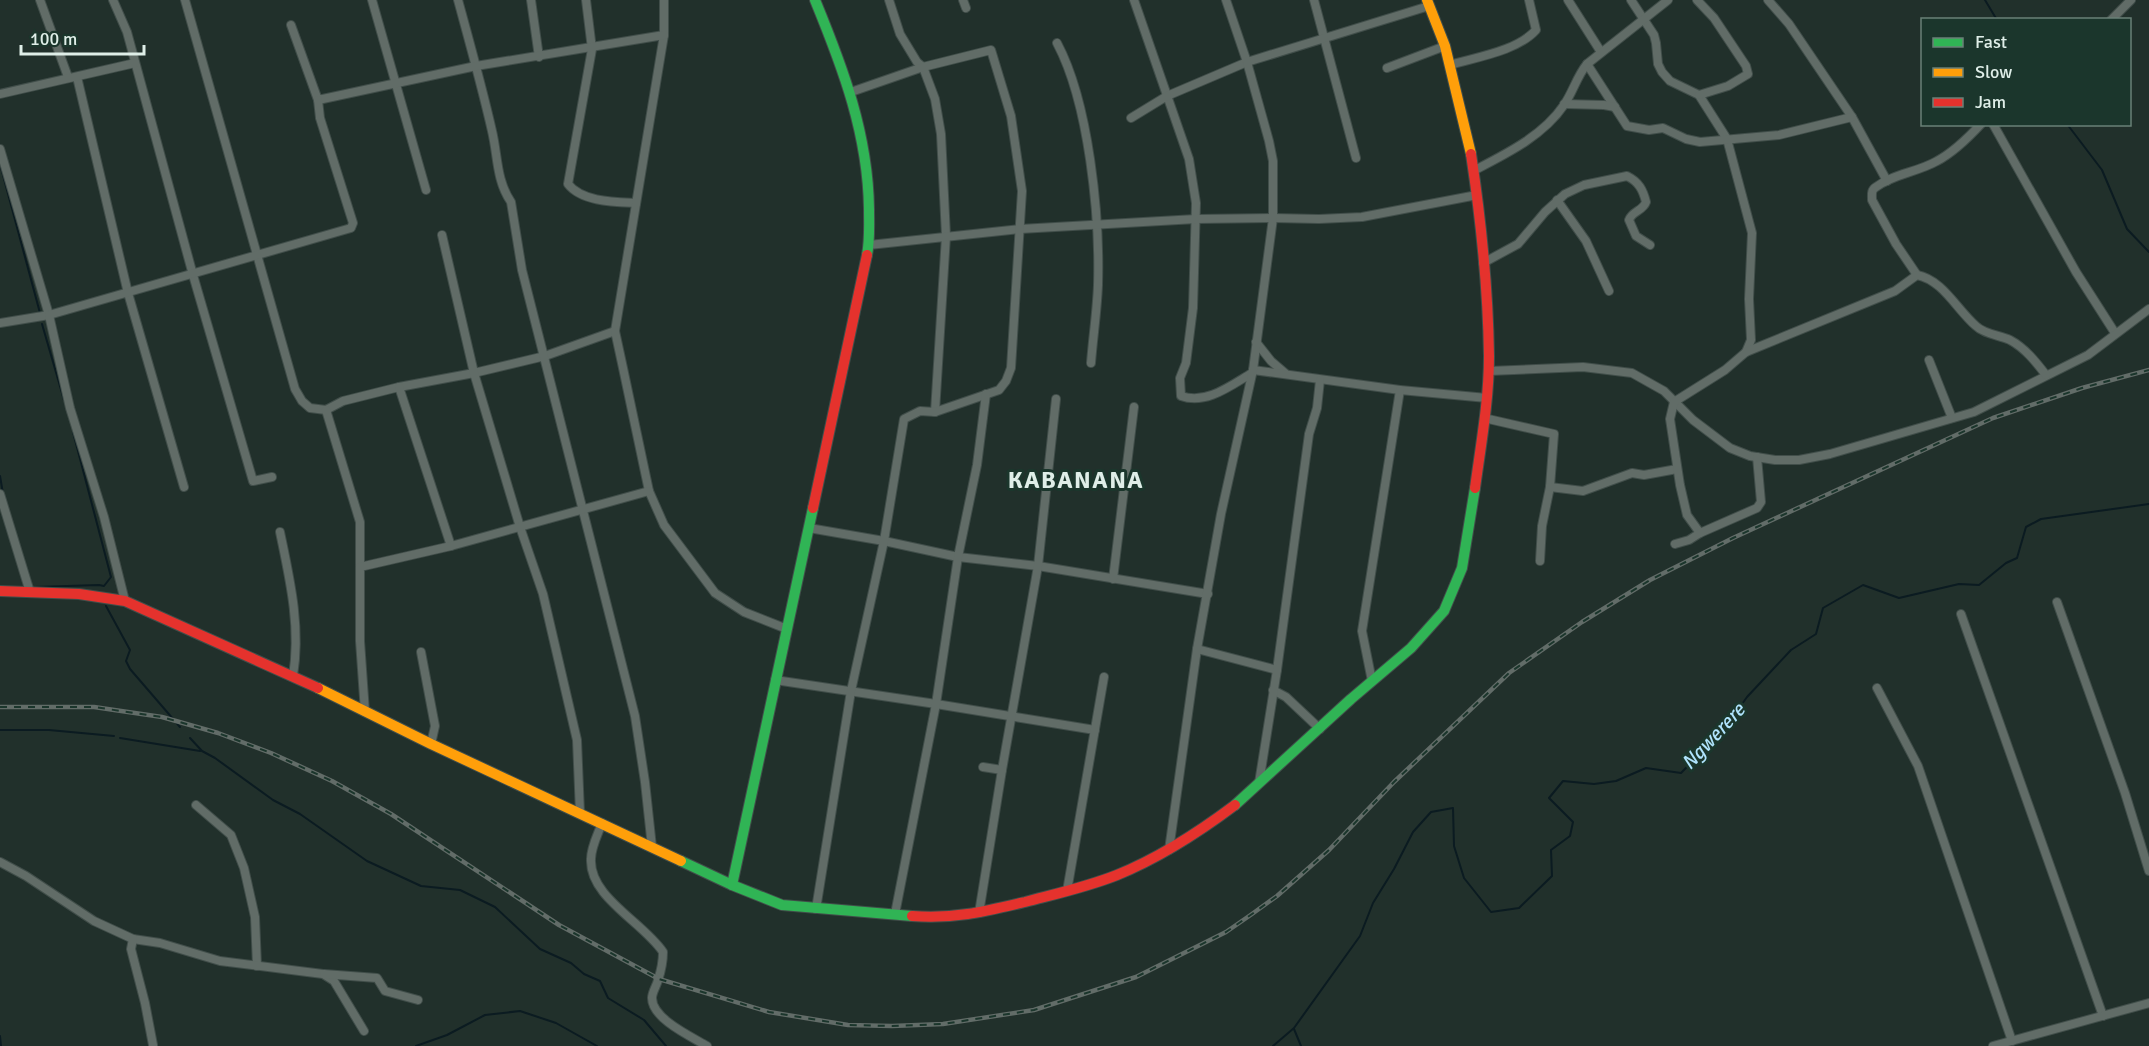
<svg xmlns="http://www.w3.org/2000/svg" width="2149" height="1046" viewBox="0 0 2149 1046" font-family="Signika,sans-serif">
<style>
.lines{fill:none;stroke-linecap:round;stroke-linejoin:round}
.stream{stroke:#0b1b21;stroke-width:2}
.street-casing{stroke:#414e4a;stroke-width:10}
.fast-casing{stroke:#414e4a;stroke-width:12}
.slow-casing{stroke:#414e4a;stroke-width:12}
.jam-casing{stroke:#414e4a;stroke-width:12}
.street{stroke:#616c67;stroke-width:8}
.fast{stroke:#30b455;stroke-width:10}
.slow{stroke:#ff9f0a;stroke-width:10}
.jam{stroke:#e5322d;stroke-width:10}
.rail-casing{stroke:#626c68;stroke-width:4.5}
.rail{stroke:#1b362c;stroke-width:2;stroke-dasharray:7;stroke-linecap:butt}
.labels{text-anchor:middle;stroke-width:6;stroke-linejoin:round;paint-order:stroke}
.water-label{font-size:20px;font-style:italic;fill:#b0e4fd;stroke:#1b362c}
.district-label{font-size:24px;font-weight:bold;letter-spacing:1.5px;fill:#dfeee8;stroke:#1b362c}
</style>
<rect width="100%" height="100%" fill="#21302b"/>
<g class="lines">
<!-- stream -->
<g class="stream">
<path d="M1985 0 1997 20"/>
<path d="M2067 124 2102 170 2127 229 2149 252"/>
<path d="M0 164 40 313"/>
<path d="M42 324 64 400"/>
<path d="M0 476 3 494"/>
<path d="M35 587 99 585 104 586 111 577 73 432"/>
<path d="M106 606 130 650 126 661 130 669 180 727"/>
<path d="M0 730H49L114 736"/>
<path d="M120 738 200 751"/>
<path d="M190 738 202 751 215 758 273 800 300 814 367 861 421 886 460 890 495 907 540 949 571 963 584 974 600 981 608 998 644 1020 666 1046"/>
<path d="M1294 1029 1301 1046"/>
<path d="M0 1036 1 1046"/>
<path d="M416 1046 447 1035 485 1015 520 1011 556 1023 597 1046"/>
<path d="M1273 1046 1294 1028 1360 936 1373 903 1394 869 1413 832 1431 812 1453 808 1454 846 1464 878 1491 912 1519 908 1552 876 1551 850 1570 836 1573 822 1549 798 1563 781 1594 784 1616 781 1646 768 1681 773 1725 728 1747 697 1791 650 1816 634 1823 608 1863 585 1899 598 1959 584 1979 585 2006 563 2017 558 2026 527 2041 519 2149 504"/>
</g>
<defs>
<g id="street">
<path d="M40 0 68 77"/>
<path d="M113 0 127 32 193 275 253 481 272 477"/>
<path d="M185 0 295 389 302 401 310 408 326 410 343 401 399 387 474 373 545 356 615 331"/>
<path d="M372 0 426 190"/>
<path d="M458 0C470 44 482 87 492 131 498 156 496 180 511 202L522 270 635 716 645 782 652 847"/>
<path d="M531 0 539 57"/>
<path d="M586 0 592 49 568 184C582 202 615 202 636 203"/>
<path d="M664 0V35L615 331 623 368 649 491 664 525 715 593 744 612 787 629"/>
<path d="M889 0 900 34 917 62 923 67 935 99 941 134 946 236 935 412"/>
<path d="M963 0 966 8"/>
<path d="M1134 0 1189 159 1196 203 1193 308 1186 363 1180 378 1181 396C1206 405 1230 386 1252 373"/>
<path d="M1314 0 1356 158"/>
<path d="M1568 0 1601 52"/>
<path d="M1631 0 1654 35 1656 43 1658 64 1662 72 1670 81 1699 95 1727 139 1752 233 1749 299 1751 340 1746 352"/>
<path d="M1697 0 1714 18 1746 66 1748 74 1728 86 1699 95"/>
<path d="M1768 0 1789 24 1852 117 1887 181"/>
<path d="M2111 20 2131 0"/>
<path d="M291 25 318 100 476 66 664 35"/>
<path d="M1057 43C1089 103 1100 216 1098 285 1097 311 1093 337 1091 363"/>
<path d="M1587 64 1627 126 1649 130 1663 128 1686 139 1700 142 1779 135 1852 117"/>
<path d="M1450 65C1477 57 1517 51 1536 30L1529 0"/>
<path d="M1387 68 1445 46"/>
<path d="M77 77 128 293 184 487"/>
<path d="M0 94 135 63"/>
<path d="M1564 104 1604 105 1615 107"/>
<path d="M1131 118 1167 96 1247 62 1429 6"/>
<path d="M1993 124 2076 272 2115 333"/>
<path d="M0 149 49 315 0 323"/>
<path d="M1473 171C1506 154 1543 136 1564 105 1573 92 1577 76 1587 64L1668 0"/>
<path d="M1557 200 1586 241 1609 291"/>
<path d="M442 235 474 373 520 527 543 594 577 740 580 813"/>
<path d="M869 245 1020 229 1196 219 1273 218 1319 219 1362 217 1477 195"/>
<path d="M1483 263 1518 244 1545 212 1565 194 1584 185 1627 176C1639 182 1643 190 1646 202 1643 211 1632 211 1629 220L1636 236 1650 245"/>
<path d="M1917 275 1896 244 1872 200C1872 194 1871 190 1876 187 1893 174 1918 172 1937 161 1954 152 1968 138 1981 124"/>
<path d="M1256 342 1271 361 1285 373"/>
<path d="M1929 360 1952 418"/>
<path d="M1253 370 1400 390 1487 398"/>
<path d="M1489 371 1583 367 1632 373 1664 391 1693 420 1730 448 1750 456 1775 460H1799L1830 454 1974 412 2088 355 2149 309"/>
<path d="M399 387 451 546"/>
<path d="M326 410 360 522V567"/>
<path d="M1484 418 1554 434 1550 487 1542 526 1540 561"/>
<path d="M1550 487 1583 491 1632 473 1644 475 1677 469"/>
<path d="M0 494 30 592"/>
<path d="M809 528 884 541 958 557 1038 566 1208 594"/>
<path d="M280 532C290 580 301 627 293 676"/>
<path d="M1700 533 1687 515 1680 485 1670 419 1674 402 1725 370 1746 352 1895 291 1917 275C1943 280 1957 310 1976 326 1984 334 1999 335 2010 340 2025 348 2036 362 2046 375"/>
<path d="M1675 544 1689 540 1700 533 1757 508 1761 502 1757 457"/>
<path d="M1113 579 1134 407"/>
<path d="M125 601 104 517 70 408 49 315 351 228 353 223 320 118 318 100"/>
<path d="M2057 602 2125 793 2149 871"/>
<path d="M1961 614 2103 1016"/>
<path d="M1197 649 1277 670"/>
<path d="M421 652 435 726 431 744"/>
<path d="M775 680 936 704 1095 730"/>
<path d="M1372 681 1362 631 1400 390"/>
<path d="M1877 688 1918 766 2012 1041"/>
<path d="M1273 690 1286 697 1320 729"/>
<path d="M365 712 360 641V567L451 546 649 491"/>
<path d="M1002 770 1038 566 1056 399"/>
<path d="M1259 783 1277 670 1309 434 1317 408 1320 380"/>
<path d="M196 805 231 835 244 868 255 917 257 966"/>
<path d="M602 823C598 834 591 847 591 859 589 897 643 922 663 952 663 961 661 971 658 980 657 985 652 992 652 998 652 1019 692 1037 707 1046"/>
<path d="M1169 850 1197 649 1221 514 1253 370 1273 218V161L1269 141 1247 62 1226 0"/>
<path d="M0 862 26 876 94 921 133 939 160 943 220 961 323 974 334 981 364 1031"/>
<path d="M1067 891 1104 677"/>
<path d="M816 909 851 691 884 541 904 419 920 411 935 412 999 390 1006 381 1011 368 1022 191 1011 116 991 50 923 67 851 92"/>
<path d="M979 913 1002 770 983 767"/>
<path d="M895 914 936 704 958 557 977 465 986 394"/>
<path d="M133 939 131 949 145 1003 153 1045"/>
<path d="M324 974 377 978 385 991 418 1000"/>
<path d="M1993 1046 2149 1003"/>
</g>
<g id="fast">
<path d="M815 0C843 68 868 134 869 209 869 225 870 240 867 255"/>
<path d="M1235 805 1351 699 1411 648 1444 611 1462 568 1475 488"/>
<path d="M681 861 732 885 782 905 912 916"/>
<path d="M732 885 813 508"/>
</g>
<g id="slow">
<path d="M1427 0 1445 46 1471 154"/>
<path d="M318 688 431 744 681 861"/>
</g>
<g id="jam">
<path d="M1471 154C1481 220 1488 288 1489 356 1489 400 1481 444 1475 488"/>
<path d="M813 508 867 255"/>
<path d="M0 591 79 594 125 601 318 688"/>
<path d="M912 916C955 919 983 912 1025 902 1055 894 1087 887 1117 875 1159 858 1199 832 1235 805"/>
</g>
</defs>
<!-- street casing -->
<use href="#street" class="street-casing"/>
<!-- fast casing -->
<use href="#fast" class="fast-casing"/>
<!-- slow casing -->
<use href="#slow" class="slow-casing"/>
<!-- jam casing -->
<use href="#jam" class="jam-casing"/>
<!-- street -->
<use href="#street" class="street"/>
<!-- fast -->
<use href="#fast" class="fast"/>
<!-- slow -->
<use href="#slow" class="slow"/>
<!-- jam -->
<use href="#jam" class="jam"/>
<defs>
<path id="rail" d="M0 707H94L162 717 218 733 271 753 332 781 391 814 559 925 659 979 769 1012 848 1025 892 1026 943 1024 1034 1010 1136 977 1226 932 1252 914 1277 896 1329 850 1394 782 1509 673 1582 622 1650 580 1733 538 1993 418 2082 388 2149 370"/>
</defs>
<!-- rail casing -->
<use href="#rail" class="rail-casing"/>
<!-- rail -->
<use href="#rail" class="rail"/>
</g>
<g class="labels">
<!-- water labels -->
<g class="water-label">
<text transform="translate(1713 736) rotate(-47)" y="7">Ngwerere</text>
</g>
<!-- district labels -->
<g class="district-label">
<text x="1076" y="488">KABANANA</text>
</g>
</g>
<!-- legend -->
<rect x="1921" y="18" width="210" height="108" fill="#1b362c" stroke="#698077" stroke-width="1.5"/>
<rect x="1933" y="38" width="30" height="9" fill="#30b455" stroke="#698077" stroke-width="1.5"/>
<text x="1975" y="48" font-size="18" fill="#dfeee8">Fast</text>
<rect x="1933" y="68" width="30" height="9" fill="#ff9f0a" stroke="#698077" stroke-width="1.5"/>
<text x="1975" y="78" font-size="18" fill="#dfeee8">Slow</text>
<rect x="1933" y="98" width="30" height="9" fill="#e5322d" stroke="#698077" stroke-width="1.5"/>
<text x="1975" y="108" font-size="18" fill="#dfeee8">Jam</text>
<!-- scale -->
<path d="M21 45v9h123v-9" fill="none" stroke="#dfeee8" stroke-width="3"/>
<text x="30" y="45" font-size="18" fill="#dfeee8" stroke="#1b362c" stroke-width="4.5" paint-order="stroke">100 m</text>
</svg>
